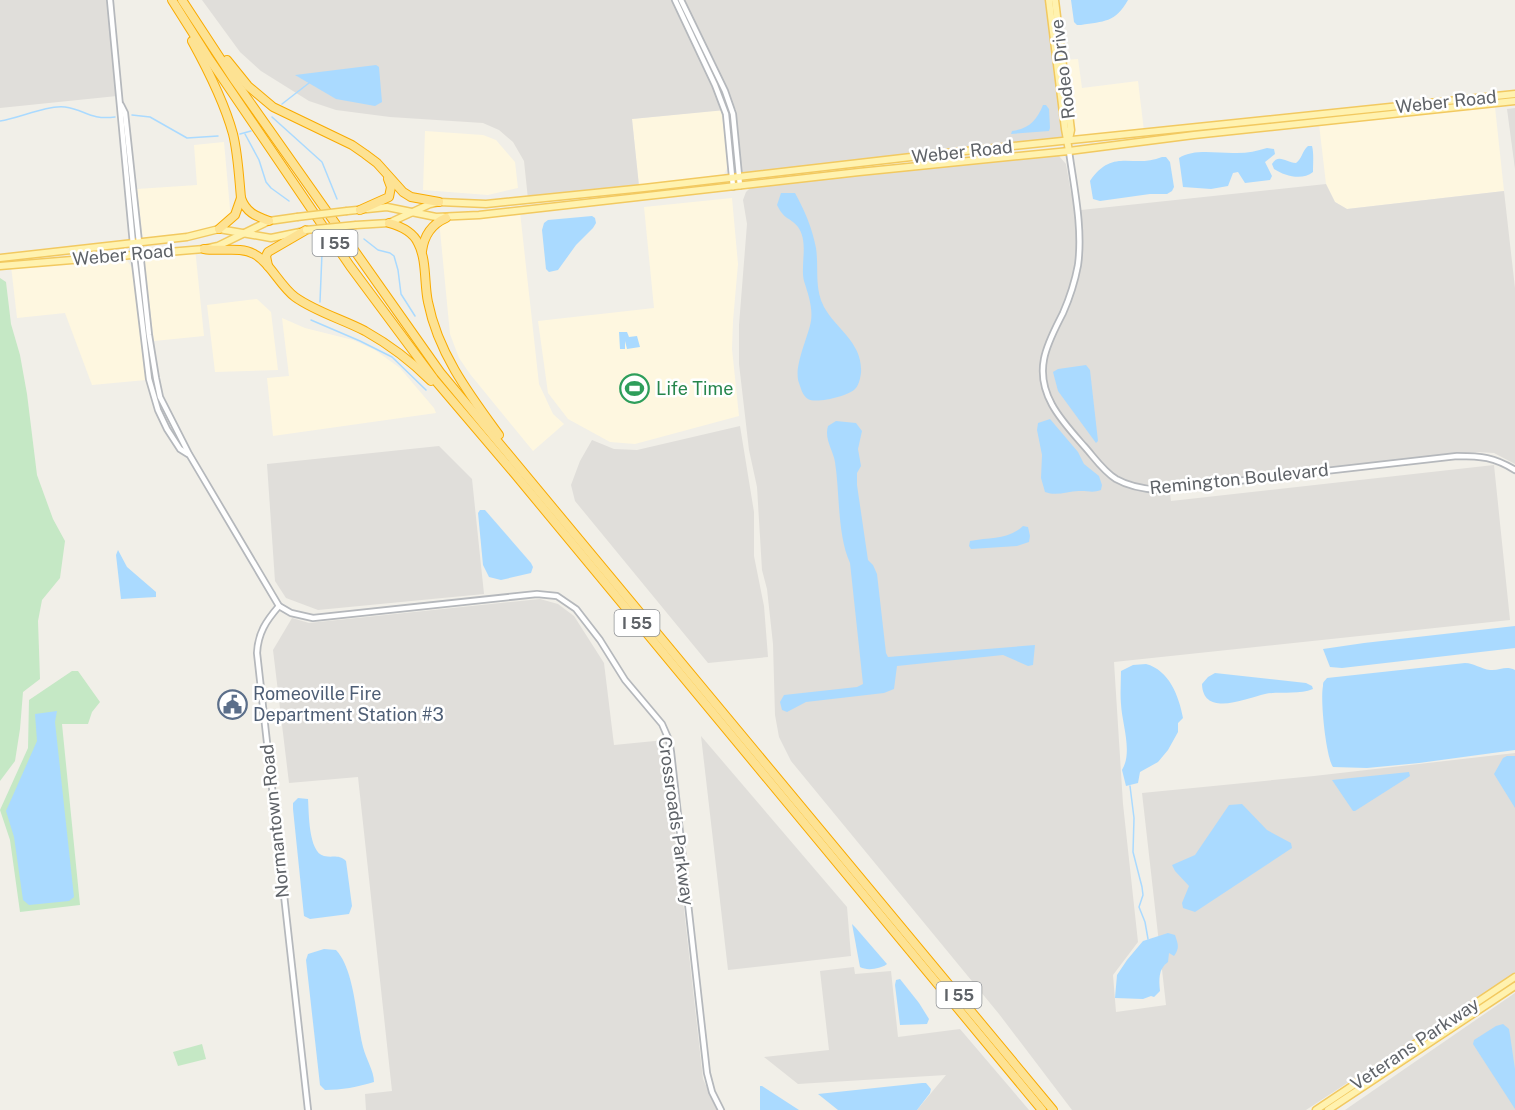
<svg xmlns="http://www.w3.org/2000/svg" width="1515" height="1110" viewBox="0 0 1515 1110" font-family="'Public Sans',sans-serif">
<style>
.commercial{fill:#fef7e0}
.industrial{fill:#e0deda}
.green{fill:#c5e8c5}
.water{fill:#aadaff}
.lines{fill:none;stroke-linecap:round;stroke-linejoin:round}
.stream{stroke:#aadaff;stroke-width:1.5}
.minor-casing{stroke:#b5b8bc;stroke-width:8}
.major-casing{stroke:#f2c960;stroke-width:9}
.highway-casing{stroke:#f9ab00;stroke-width:10}
.minor{stroke:#fff;stroke-width:4.5}
.major{stroke:#fff2af;stroke-width:6}
.highway{stroke:#fde293;stroke-width:8}
.major-bridge-casing{stroke:#f2c960;stroke-width:9;stroke-linecap:butt}
.major-bridge{stroke:#fff2af;stroke-width:6}
.labels{text-anchor:middle;stroke-width:5;stroke-linejoin:round;paint-order:stroke}
.shield{fill:#fff;stroke:#8f9295;stroke-width:1.5}
.shield-label{font-size:16px;font-weight:bold;fill:#5f6368}
.street-label{font-size:18px;fill:#5f6368;stroke:#fff}
.leisure-label{font-size:18px;fill:#27864d;stroke:#fff;text-anchor:start}
.service-label{font-size:18px;fill:#4e5e75;stroke:#fff;text-anchor:start}
</style>
<rect width="100%" height="100%" fill="#f1efe8"/>
<!-- commercial -->
<g class="commercial">
<path d="M1078 59 1082 88 1138 81 1144 131 1071 139 1063 60Z"/>
<path d="M1495 107 1504 191 1347 209 1335 202 1326 184 1319 124Z"/>
<path d="M721 110 729 165 724 174 711 179 639 186 632 119Z"/>
<path d="M425 131 483 135 496 140 515 162 518 188 488 195 423 190Z"/>
<path d="M224 142 232 231 143 240 137 189 197 185 194 145Z"/>
<path d="M732 198 738 264 733 321 732 349 739 416 635 444 610 442 568 419 548 393 538 321 654 308 644 207Z"/>
<path d="M520 212 539 384 553 414 564 424 533 451 470 374 459 358 450 334 439 220Z"/>
<path d="M195 248 204 336 154 341 143 253Z"/>
<path d="M119 258 126 259 133 269 146 380 92 385 65 313 17 318 11 266Z"/>
<path d="M257 299 271 312 278 370 215 372 207 305Z"/>
<path d="M282 318 305 328 353 340 375 350 400 368 434 408 436 413 273 436 267 378 289 376Z"/>
</g>
<!-- industrial -->
<g class="industrial">
<path d="M0 0H107L117 96 0 108Z"/>
<path d="M202 0H1047L1063 138 742 173 736 109 632 119 639 186 528 199 524 161 513 142 499 130 483 123 390 117 336 110 309 101 261 71 240 52Z"/>
<path d="M1515 108V169L1507 109Z"/>
<path d="M1040 156H1059L1066 164 1071 193 1081 210 1326 184 1335 202 1347 209 1504 191 1515 288V464L1494 453 1477 452 1169 485 1171 501 1494 465 1510 620 1114 662 1123 804 1138 942 1113 975 1116 1012 1166 1005 1142 793 1314 776 1515 753V973L1306 1110H1072L999 1014 791 761 779 737 775 715 773 644 767 589 762 570 757 487 749 450 739 364V325L747 224 743 200 746 192 752 186 939 165Z"/>
<path d="M740 426 754 512V556L764 606 768 657 708 663 575 501 571 485 580 461 592 440 614 449 637 450Z"/>
<path d="M439 446 472 479 484 594 318 610 286 598 275 581 267 464Z"/>
<path d="M540 599 558 604 574 616 604 663 614 745 665 740 703 1079 717 1110H366L365 1094 392 1091 358 777 289 783 273 650 292 618 309 623Z"/>
<path d="M701 736 847 907 851 956 728 970Z"/>
<path d="M854 967 855 974 891 971 898 1037 960 1029 1029 1110H917L946 1075 798 1084 764 1057 829 1050 820 971Z"/>
<path d="M1515 993V1110H1345L1358 1101Z"/>
</g>
<!-- green -->
<g class="green">
<path d="M0 278 6 282 11 324 20 355 27 394 37 475 53 519 65 541 60 578 42 600 38 621 40 679 23 692 20 729 15 761 0 781Z"/>
<path d="M72 671H78L100 702 92 712 88 724H62L80 905 20 912 10 840 0 810 28 748 29 700Z"/>
<path d="M202 1044 206 1059 178 1066 173 1052Z"/>
</g>
<!-- water -->
<g class="water">
<path d="M1071 0H1128C1115 23 1104 21 1081 25H1077L1074 22Z"/>
<path d="M376 65 379 67 382 102 375 106 336 99 295 75Z"/>
<path d="M1043 105H1046L1049 109 1050 128 1049 131 1011 134 1012 131C1029 129 1037 120 1043 105Z"/>
<path d="M1308 146H1312C1314 153 1313 165 1313 172 1302 181 1285 176 1274 169L1272 164C1279 153 1286 163 1296 163 1302 159 1302 151 1308 146Z"/>
<path d="M1267 148 1274 149 1275 154 1265 162 1272 176 1270 180 1245 183 1238 172 1233 173 1228 186 1211 189 1183 187 1179 158C1195 148 1219 154 1237 153 1248 153 1257 151 1267 148Z"/>
<path d="M1162 157H1166L1170 162 1174 187 1172 191 1167 194H1150L1100 201 1093 199 1090 181C1113 147 1133 169 1162 157Z"/>
<path d="M781 193H795C805 211 812 228 816 248 819 268 814 288 824 307 837 330 863 343 861 373 860 379 859 385 855 389 849 396 816 404 808 399 803 396 801 389 799 383 793 367 808 338 811 321 813 307 808 294 804 281 800 265 809 242 798 227 790 217 784 220 777 205Z"/>
<path d="M592 216 595 218 596 223 593 228 576 245 558 270 549 272 546 269 542 230 544 223 548 220Z"/>
<path d="M619 332H627L629 337 637 336 640 347 627 349 625 341V349H620Z"/>
<path d="M1086 365 1090 370 1098 441 1096 443 1058 391 1053 372 1058 369Z"/>
<path d="M1050 419 1078 452 1084 464 1099 476 1102 485 1101 490C1093 493 1089 491 1081 491 1069 490 1058 497 1045 492L1041 478 1042 455 1037 430 1038 423Z"/>
<path d="M836 421 856 423 862 431 858 449 861 466 857 473V485L868 560 873 565 877 574 886 653 888 657 1035 645 1033 665 1028 666 1003 655 897 666 894 689 884 693 806 702 787 712 782 710 780 702 784 695 857 687 863 684 850 563C837 534 840 494 835 462 833 450 824 439 828 426Z"/>
<path d="M480 510H485L531 563 533 567 531 573 501 580 489 577 483 565 478 513Z"/>
<path d="M1023 526 1028 527 1030 536 1029 542 1017 546 971 549 969 546 970 541C990 537 1008 540 1023 526Z"/>
<path d="M118 550 127 567 156 592V597L121 599 116 555Z"/>
<path d="M1515 626V648L1342 668 1330 667 1323 649 1364 643Z"/>
<path d="M1465 663C1474 663 1481 669 1490 670 1500 671 1505 665 1515 670V750L1419 763 1367 768 1333 767C1326 757 1320 700 1323 686 1323 681 1324 682 1327 678Z"/>
<path d="M1146 664C1169 670 1179 696 1183 718L1178 723V732L1168 750 1158 762 1140 772 1138 783 1126 786 1122 770C1133 752 1122 724 1121 704 1120 693 1121 682 1121 671L1133 665Z"/>
<path d="M1215 673 1306 683 1312 686 1313 689C1298 695 1281 691 1265 694 1247 698 1203 718 1202 684L1208 677Z"/>
<path d="M57 711 55 722 74 897 69 901 29 905 23 900 14 837 6 811 37 741 35 714Z"/>
<path d="M1507 756H1515V808L1494 774 1503 758Z"/>
<path d="M1409 772 1410 776 1355 811H1353L1332 780Z"/>
<path d="M298 798 308 799C309 811 308 852 324 856 333 858 338 854 346 861L352 906 349 914 310 919 304 916 293 809V803Z"/>
<path d="M1242 804 1267 830 1291 843 1292 848 1195 912 1183 908 1182 903 1189 886 1175 871 1172 865 1195 855 1229 805Z"/>
<path d="M852 924 855 927 887 964C880 969 867 971 860 967Z"/>
<path d="M1168 933 1175 935C1178 944 1180 948 1174 956L1169 953 1168 962C1158 969 1159 980 1160 991L1154 997 1151 996 1143 999 1115 998 1117 975 1127 960 1143 941Z"/>
<path d="M324 949 336 950C355 970 356 1020 363 1047 366 1059 374 1071 374 1082 358 1087 341 1090 325 1090L320 1085 306 960 308 954Z"/>
<path d="M900 979 919 1003 929 1019 927 1024 900 1025 895 985 896 980Z"/>
<path d="M1503 1024 1509 1029 1510 1035 1515 1069V1109L1473 1044 1474 1040 1496 1026Z"/>
<path d="M922 1083H926L931 1089 930 1093 917 1110H838L818 1094Z"/>
<path d="M760 1086H762L799 1110H760Z"/>
</g>
<g class="lines">
<!-- stream -->
<g class="stream">
<path d="M282 104 309 83"/>
<path d="M132 115 150 117 187 138 218 136"/>
<path d="M272 117 322 162 337 199"/>
<path d="M0 121C20 118 46 105 65 107 86 110 89 120 115 117"/>
<path d="M240 134 251 131"/>
<path d="M245 134 259 160 266 182 271 188 289 201"/>
<path d="M364 239 378 250 390 253 394 256 398 270 401 294 415 316"/>
<path d="M317 242 322 253 320 302"/>
<path d="M311 320 360 341 392 357 426 390"/>
<path d="M1130 786 1134 818 1133 852 1142 887 1143 895 1139 907 1145 922 1148 939"/>
</g>
<defs>
<g id="minor">
<path d="M110 0 134 255 149 379 158 410 167 429 180 449 188 454"/>
<path d="M675 0 715 85 726 114 733 187"/>
<path d="M681 0 725 91 733 114 740 186"/>
<path d="M121 105 125 113 149 335 156 378 160 397 189 454 279 606 291 613 313 618 537 594 557 596 576 609 600 640 625 680 662 724 669 740 671 752 707 1073 712 1092 721 1110"/>
<path d="M1069 151C1074 188 1083 228 1078 265 1075 281 1070 297 1063 313 1056 327 1047 343 1044 359 1037 395 1062 421 1084 446 1094 457 1103 471 1116 479 1130 487 1144 489 1159 490L1457 456C1481 456 1494 457 1515 470"/>
<path d="M279 606C266 621 258 633 257 653L308 1110"/>
</g>
<g id="major">
<path d="M1049 0 1065 129 1069 151"/>
<path d="M1055 0 1071 130 1069 139"/>
<path d="M347 211 387 207 436 217 479 215 859 172 1069 151 1194 135 1515 101"/>
<path d="M356 225 389 223 430 204 439 202 486 204 644 188 937 154 1515 94"/>
<path d="M0 258 187 237 219 229 271 238 300 232"/>
<path d="M0 266 204 249 218 246 269 221 297 217"/>
<path d="M1316 1110 1515 977"/>
<path d="M1328 1110 1515 986"/>
</g>
<g id="highway">
<path d="M172 0 208 57 350 266 434 379 514 473 1042 1110"/>
<path d="M182 0 235 81 440 372 1053 1110"/>
<path d="M192 41C208 70 224 101 233 134 238 154 239 177 241 198 246 212 255 216 269 221"/>
<path d="M227 60 248 86 273 107 352 145 365 154 377 163 403 192 411 197 439 202"/>
<path d="M360 210 389 197 391 187 388 179"/>
<path d="M389 223C400 226 413 232 418 243 427 260 424 284 428 302 438 353 469 394 499 435"/>
<path d="M219 229 235 215 241 198"/>
<path d="M204 249C220 252 240 246 254 254 269 261 280 286 295 297 316 312 342 319 365 331 390 345 411 361 431 381"/>
<path d="M422 251C424 236 432 224 446 218"/>
<path d="M268 266 266 256 268 252 306 230"/>
</g>
</defs>
<!-- minor casing -->
<use href="#minor" class="minor-casing"/>
<!-- major casing -->
<use href="#major" class="major-casing"/>
<!-- highway casing -->
<use href="#highway" class="highway-casing"/>
<!-- minor -->
<use href="#minor" class="minor"/>
<!-- major -->
<use href="#major" class="major"/>
<!-- highway -->
<use href="#highway" class="highway"/>
<defs>
<g id="major-bridge">
<path d="M297 217 347 211"/>
<path d="M306 230 356 225"/>
</g>
</defs>
<!-- major-bridge casing -->
<use href="#major-bridge" class="major-bridge-casing"/>
<!-- major-bridge -->
<use href="#major-bridge" class="major-bridge"/>
</g>
<!-- icons -->
<defs>
<symbol id="stadium-ring" viewBox="-11 -11 22 22"><circle r="9.5" fill="#fff" stroke="#2e9e5b" stroke-width="1.5"/><path d="M0-5a6.5 5 0 1 0 0 10a6.5 5 0 1 0 0-10ZM-3.5-1.8h7v3.6h-7Z" fill="#2e9e5b"/></symbol>
<symbol id="civic-ring" viewBox="-11 -11 22 22"><circle r="9.5" fill="#fff" stroke="#5c6f8a" stroke-width="1.5"/><path d="M-.6-6.5H3V-4.5H.6V-3L4-1V1h2V6H-6V1h2V-1L-.6-3ZM-1.2 2.5V6h2.4V2.5Z" fill="#5c6f8a"/></symbol>
</defs>
<g fill-rule="evenodd">
<use href="#stadium-ring" x="618" y="372" width="33" height="33"/>
<use href="#civic-ring" x="216" y="688" width="33" height="33"/>
</g>
<g class="labels">
<!-- shield labels -->
<g class="shield">
<rect x="312.5" y="230" width="45" height="26" rx="4.5"/>
<rect x="614.5" y="610" width="45" height="26" rx="4.5"/>
<rect x="936.5" y="982" width="45" height="26" rx="4.5"/>
</g>
<g class="shield-label">
<text x="335" y="249">I 55</text>
<text x="637" y="629">I 55</text>
<text x="959" y="1001">I 55</text>
</g>
<!-- street labels -->
<g class="street-label">
<text transform="translate(1063 69) rotate(-97)" y="6">Rodeo Drive</text>
<text transform="translate(1446 102) rotate(-6)" y="6">Weber Road</text>
<text transform="translate(962 152) rotate(-6)" y="6">Weber Road</text>
<text transform="translate(123 255) rotate(-5)" y="6">Weber Road</text>
<text transform="translate(1239 479) rotate(-6)" y="6">Remington Boulevard</text>
<text transform="translate(275 821) rotate(-96)" y="6">Normantown Road</text>
<text transform="translate(676 821) rotate(82)" y="6">Crossroads Parkway</text>
<text transform="translate(1415 1044) rotate(-34)" y="6">Veterans Parkway</text>
</g>
<!-- leisure labels -->
<g class="leisure-label">
<text x="656" y="395">Life Time</text>
</g>
<!-- service labels -->
<g class="service-label">
<text x="253" y="700">Romeoville Fire<tspan x="253" dy="21">Department Station #3</tspan></text>
</g>
</g>
</svg>
